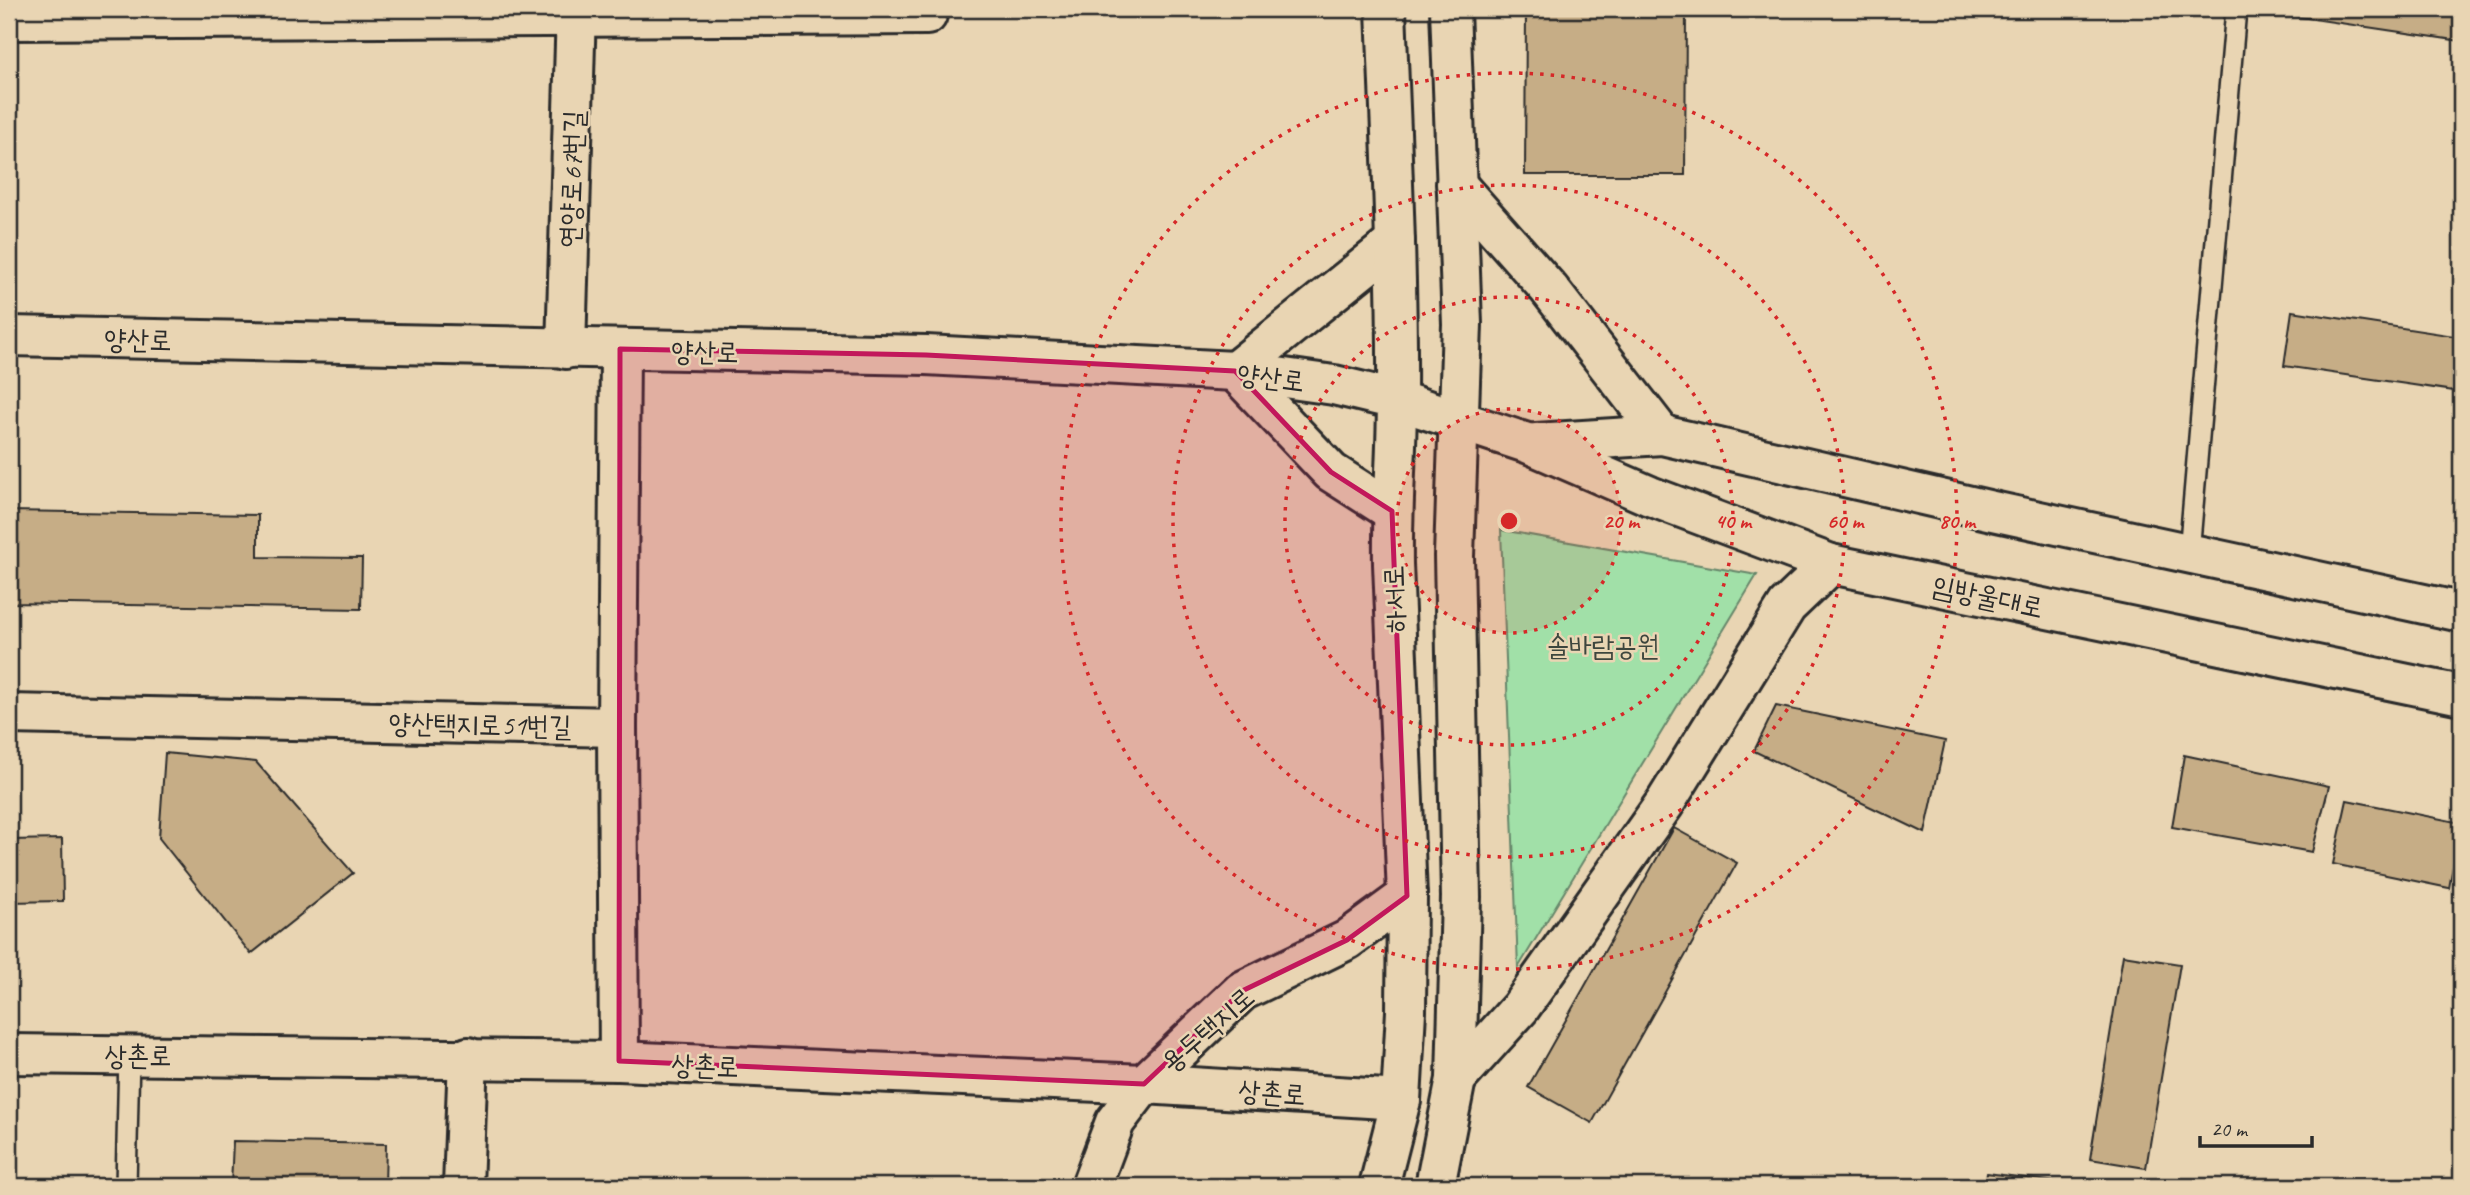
<svg xmlns="http://www.w3.org/2000/svg" width="2470" height="1195" viewBox="0 0 2470 1195" font-family="Caveat,'Poor Story',sans-serif">
<style>
.green{fill:#a1e0a8;stroke:#66866a;stroke-width:2}
.building{fill:#c6ad86;stroke:#2b2b2b;stroke-width:2}
.lines{fill:none;stroke-linecap:round;stroke-linejoin:round}
.lane-casing{stroke:#2b2b2b;stroke-width:24}
.street-casing{stroke:#2b2b2b;stroke-width:44}
.secondary-casing{stroke:#2b2b2b;stroke-width:44}
.lane{stroke:#e9d5b3;stroke-width:19}
.street{stroke:#e9d5b3;stroke-width:38}
.secondary{stroke:#e9d5b3;stroke-width:38}
.marked{fill:#c2185b;fill-opacity:0.2;stroke:#c2185b;stroke-width:5;stroke-linejoin:round}
.ring{fill:none;stroke:#d62828;stroke-width:3.5;stroke-dasharray:3.5 7}
.labels{text-anchor:middle;stroke-width:5;stroke-linejoin:round;paint-order:stroke}
.street-label{font-size:28px;fill:#2b2b2b;stroke:#e9d5b3}
.park-label{font-size:28px;fill:#3d463e;stroke:#e9d5b3}
.centre{fill:#d62828;stroke:#e9d5b3;stroke-width:3.5}
.ring-label{font-size:21px;text-anchor:middle;font-weight:bold;fill:#d62828;stroke:#e9d5b3;stroke-width:5;stroke-linejoin:round;paint-order:stroke}
</style>
<rect width="100%" height="100%" fill="#e9d5b3"/>
<filter id="ink" filterUnits="userSpaceOnUse"><feTurbulence type="fractalNoise" baseFrequency=".0143" numOctaves="2"/><feDisplacementMap in="SourceGraphic" scale="14" xChannelSelector="R" yChannelSelector="G"/><feConvolveMatrix kernelMatrix="1 2 1 2 8 2 1 2 1" color-interpolation-filters="sRGB"/></filter>
<g filter="url(#ink)">
<!-- green -->
<path class="green" d="M1501 530 1757 575 1518 968Z"/>
<!-- building -->
<g class="building">
<path d="M1526 9H1686L1685 175H1525Z"/>
<path d="M2294 9H2461V41L2293 16Z"/>
<path d="M2292 311 2461 337V392L2284 366Z"/>
<path d="M9 511 258 515V557L362 558 361 609 9 603Z"/>
<path d="M1776 706 1945 741 1925 833 1754 751Z"/>
<path d="M165 753 256 762 353 873 251 954 159 838Z"/>
<path d="M2184 755 2329 786 2312 852 2172 827Z"/>
<path d="M2347 800 2461 823 2449 888 2333 864Z"/>
<path d="M1674 828 1737 863 1592 1123 1528 1087Z"/>
<path d="M62 839 63 901 9 902V840Z"/>
<path d="M2123 955 2180 964 2146 1168 2090 1159Z"/>
<path d="M233 1141 386 1144 385 1186H231Z"/>
<path d="M1987 1173 2088 1186H1985Z"/>
</g>
<g class="lines">
<defs>
<g id="lane">
<path d="M2189 553 2236 9"/>
<path d="M126 1186 129 1055"/>
</g>
<g id="street">
<path d="M9 20 927 15V9"/>
<path d="M566 349 576 9"/>
<path d="M9 714 617 727"/>
<path d="M9 1054 619 1061 1144 1084 1401 1100"/>
<path d="M619 1061 617 727 620 349"/>
<path d="M463 1186 468 1057"/>
<path d="M1091 1186 1115 1122 1144 1084 1242 991 1347 940 1407 896"/>
</g>
<g id="secondary">
<path d="M1456 184 1549 289 1662 435"/>
<path d="M9 336 926 355 1235 371 1334 385 1397 400 1530 444 1650 496 1831 564 2461 695"/>
<path d="M1536 443 1662 435 1988 510 2461 612"/>
<path d="M1392 511 1331 472 1235 371 1395 242"/>
<path d="M1456 1079 1520 1008 1665 803 1787 606 1831 564"/>
<path d="M1379 1186 1401 1100 1406 1011 1407 896 1393 564C1392 508 1397 454 1397 398 1398 269 1391 139 1386 9"/>
<path d="M1435 1186 1456 1079 1461 897 1454 556 1462 324 1450 9"/>
</g>
</defs>
<!-- lane casing -->
<use href="#lane" class="lane-casing"/>
<!-- street casing -->
<use href="#street" class="street-casing"/>
<!-- secondary casing -->
<use href="#secondary" class="secondary-casing"/>
<!-- lane -->
<use href="#lane" class="lane"/>
<!-- street -->
<use href="#street" class="street"/>
<!-- secondary -->
<use href="#secondary" class="secondary"/>
</g>
</g>
<!-- marked area -->
<path class="marked" d="M620 349 926 355 1235 371 1331 472 1392 511 1407 896 1347 940 1242 991 1144 1084 619 1061Z"/>
<!-- distance rings -->
<circle cx="1509" cy="521" r="112" fill="#d62828" fill-opacity=".12"/>
<g class="ring">
<circle cx="1509" cy="521" r="112"/>
<circle cx="1509" cy="521" r="224"/>
<circle cx="1509" cy="521" r="336"/>
<circle cx="1509" cy="521" r="448"/>
</g>
<g class="labels">
<!-- street labels -->
<g class="street-label">
<text transform="translate(571 179) rotate(-88)" y="10">연양로67번길</text>
<text transform="translate(138 339) rotate(1)" y="10">양산로</text>
<text transform="translate(705 351) rotate(1)" y="10">양산로</text>
<text transform="translate(1271 377) rotate(7)" y="10">양산로</text>
<text transform="translate(1988 596) rotate(12)" y="10">임방울대로</text>
<text transform="translate(1394 599) rotate(-92)" y="10">하서로</text>
<text transform="translate(480 724) rotate(1)" y="10">양산택지로51번길</text>
<text transform="translate(1207 1029) rotate(-41)" y="10">용두택지로</text>
<text x="138" y="1065">상촌로</text>
<text transform="translate(705 1065) rotate(2)" y="10">상촌로</text>
<text transform="translate(1272 1092) rotate(4)" y="10">상촌로</text>
</g>
<!-- park labels -->
<g class="park-label">
<text x="1603" y="655">솔바람공원</text>
</g>
</g>
<circle cx="1509" cy="521" r="10" class="centre"/>
<g class="ring-label">
<text x="1621" y="528">20 m</text>
<text x="1733" y="528">40 m</text>
<text x="1845" y="528">60 m</text>
<text x="1957" y="528">80 m</text>
</g>
<!-- margin -->
<rect width="2470" height="1195" fill="none" stroke="#e9d5b3" stroke-width="35"/>
<rect x="18" y="18" width="2435" height="1160" fill="none" stroke="#2b2b2b" stroke-width="2.5" filter="url(#ink)"/>
<!-- scale -->
<path d="M2200 1136v10h112v-10" fill="none" stroke="#2b2b2b" stroke-width="3.5"/>
<text x="2211" y="1136" font-size="21" fill="#2b2b2b" stroke="#e9d5b3" stroke-width="5" paint-order="stroke">20 m</text>
</svg>
